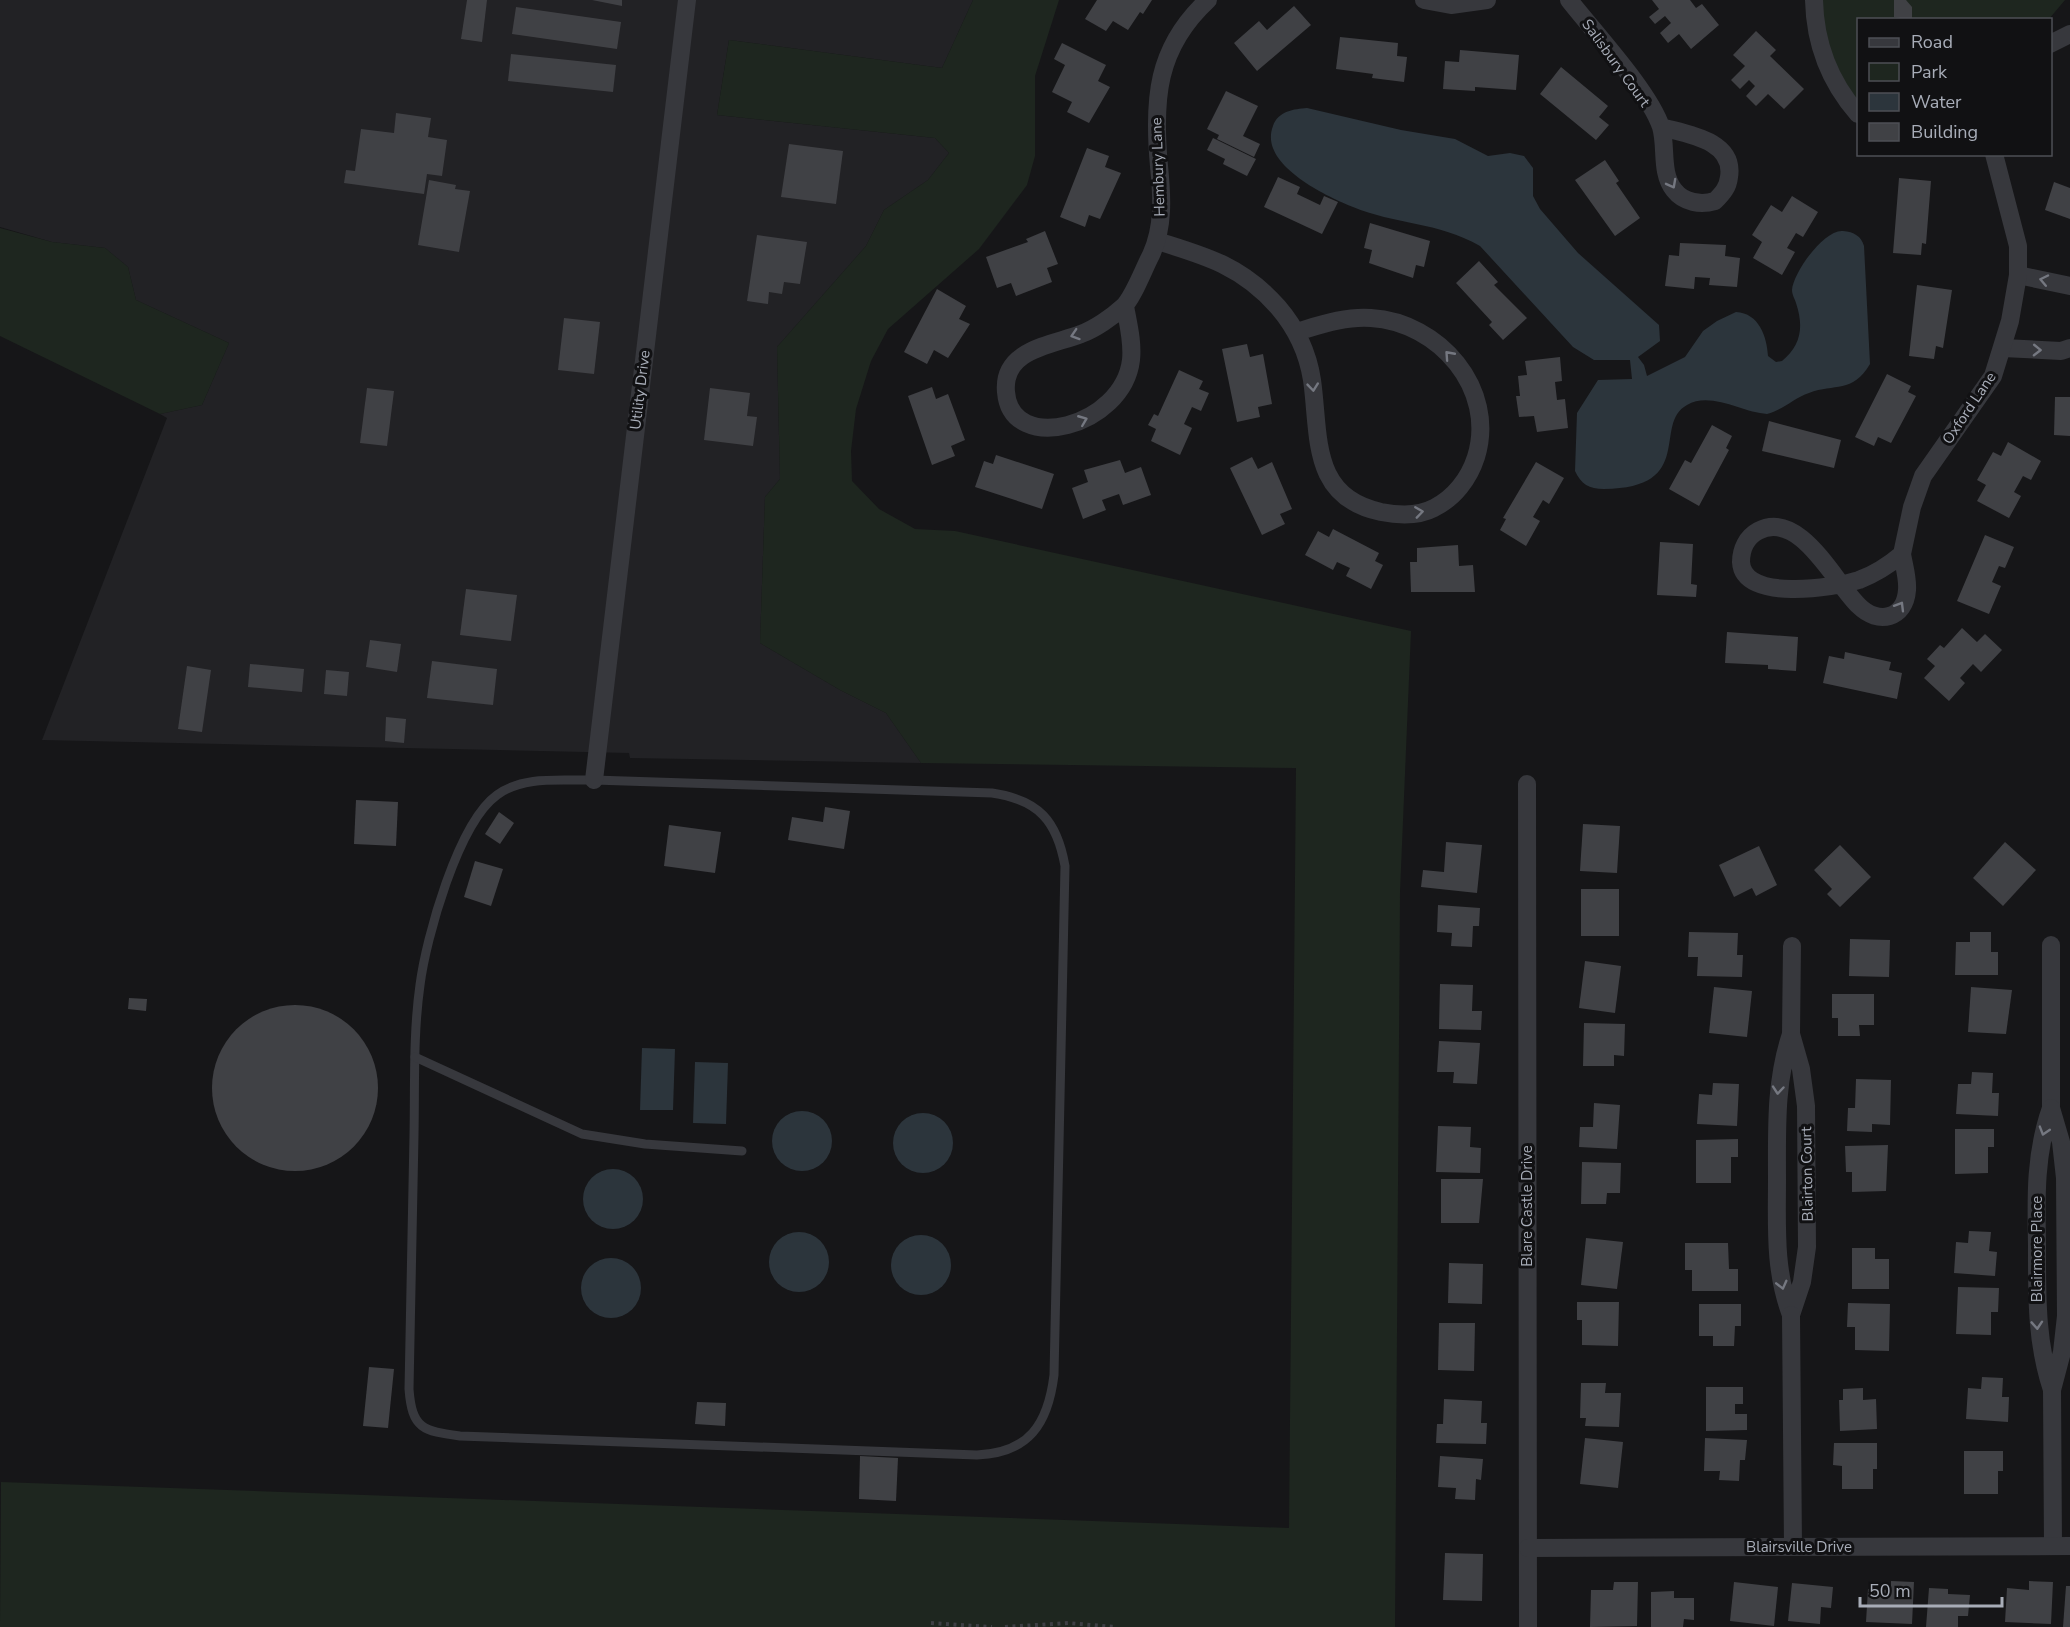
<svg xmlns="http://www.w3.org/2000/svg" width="2070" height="1627" viewBox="0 0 2070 1627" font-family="'Nunito Sans',sans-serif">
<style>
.built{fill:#222225}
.green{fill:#1e261f}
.water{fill:#2c353c}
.building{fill:#404145}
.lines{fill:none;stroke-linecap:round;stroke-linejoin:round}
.path{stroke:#3d3f44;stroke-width:4;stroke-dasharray:3 4.5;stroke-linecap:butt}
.service{stroke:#37383d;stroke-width:9}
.minor{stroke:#37383d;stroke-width:18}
.oneway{stroke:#757881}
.labels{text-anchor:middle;stroke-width:6;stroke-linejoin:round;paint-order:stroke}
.street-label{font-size:15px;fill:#a8adb8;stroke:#111113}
</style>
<rect width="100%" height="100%" fill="#161618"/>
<!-- built -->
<path class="built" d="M0 0H973L942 68 729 40 717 115 935 138 949 153 928 180 884 210 866 246 777 347 780 479 765 497 760 643 840 690 886 713 921 763 630 758 629 753 42 740 167 418 160 414 202 405 229 343 136 300 128 267 105 248 52 242 0 227Z"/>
<!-- green -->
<g class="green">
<path d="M973 0H1059L1035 76V156L1027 185 979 249 888 329 871 361 856 409 851 451 852 481 879 509 915 529 955 531 1411 631 1400 892 1395 1627H0L1 1482 1289 1528 1296 768 921 763 886 713 840 690 760 643 765 497 780 479 777 347 866 246 884 210 928 180 949 153 935 138 717 115 729 40 942 68Z"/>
<path d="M1822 0H2065L2049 19 1858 20V103C1837 76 1821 35 1822 0Z"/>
<path d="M0 228 52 242 105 248 128 267 136 300 229 343 202 405 160 414 0 336Z"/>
</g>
<!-- water -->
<g class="water">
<path d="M1307 108 1401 130 1455 139 1488 156 1510 153 1524 156 1533 168V196L1540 209 1578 253 1659 325 1660 341 1638 357 1644 365 1647 376 1685 357 1703 331 1717 321 1736 312C1759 313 1767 337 1768 356L1776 362 1782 361C1801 345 1804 327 1796 303 1795 299 1792 295 1792 290 1793 273 1824 229 1843 231 1854 232 1861 236 1864 246L1870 364C1852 394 1835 383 1809 393 1794 398 1783 410 1767 414 1743 413 1711 391 1687 405 1652 424 1697 488 1604 489 1589 489 1581 484 1575 471L1577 413 1598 380 1632 379 1630 360H1594L1573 347 1480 246C1439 222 1393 224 1353 207 1326 196 1258 164 1273 126 1278 111 1294 109 1307 108Z"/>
<path d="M642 1048 675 1049 673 1110H640Z"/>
<path d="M695 1062 728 1063 726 1124 693 1123Z"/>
<circle cx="802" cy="1141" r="30"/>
<circle cx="923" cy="1143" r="30"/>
<circle cx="613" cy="1199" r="30"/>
<circle cx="799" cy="1262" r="30"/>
<circle cx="921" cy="1265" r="30"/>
<circle cx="611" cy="1288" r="30"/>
</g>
<!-- building -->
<g class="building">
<path d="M467 0H487L482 42 461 39Z"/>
<path d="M592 0H622V6Z"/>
<path d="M1097 0H1152L1143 14 1140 12 1128 30 1113 21 1106 31 1085 19Z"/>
<path d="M1652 0H1690L1696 8 1702 4 1719 25 1691 49 1679 34 1668 43 1660 33 1671 23 1665 16 1655 24 1649 17 1659 9Z"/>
<path d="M1894 0H1906L1912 7V20L1894 17Z"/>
<path d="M1294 6 1311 25 1257 71 1234 43 1259 21 1267 30Z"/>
<path d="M516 7 621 22 617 49 512 34Z"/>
<path d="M1756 31 1776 50 1770 56 1804 89 1784 109 1768 94 1756 106 1746 96 1755 86 1749 80 1740 89 1731 80 1745 66 1733 55Z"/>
<path d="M1340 37 1398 43 1397 56 1407 57 1404 82 1372 78 1373 74 1336 69Z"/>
<path d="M1062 43 1106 65 1098 81 1110 87 1089 123 1067 112 1072 102 1052 92 1065 65 1054 59Z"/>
<path d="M1460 50 1519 55 1516 90 1475 87V91L1443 89 1445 61 1459 62Z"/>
<path d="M511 54 616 65 613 92 508 81Z"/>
<path d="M1561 67 1608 106 1599 117 1609 125 1596 140 1540 94Z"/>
<path d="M1226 91 1258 106 1243 136 1260 144 1254 157 1217 139 1219 135 1207 129Z"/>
<path d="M396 113 431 118 428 137 447 140 442 176 427 174 424 194 344 183 346 170 355 171 361 129 394 133Z"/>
<path d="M1213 138 1256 159 1247 176 1223 164 1225 159 1207 150Z"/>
<path d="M789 144 843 151 836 204 781 197Z"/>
<path d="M1087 148 1109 156 1105 167 1121 173 1100 219 1089 215 1085 227 1060 217Z"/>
<path d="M1605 160 1619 181 1616 183 1640 218 1615 236 1575 180Z"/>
<path d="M1278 177 1300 187 1297 194 1320 205 1324 196 1338 202 1322 234 1264 207Z"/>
<path d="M1899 178 1931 181 1926 244 1922 243 1921 255 1893 253Z"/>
<path d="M429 180 456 185 455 189 470 191 459 252 418 245Z"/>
<path d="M2054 182 2070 188V219L2045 210Z"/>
<path d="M1792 196 1818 212 1803 237 1796 233 1787 248 1795 252 1782 275 1753 258 1762 242 1752 235 1771 205 1782 212Z"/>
<path d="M1370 223 1430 241 1424 267 1416 265 1413 278 1369 263 1372 250 1364 248Z"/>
<path d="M1045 231 1058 264 1047 268 1052 282 1016 296 1011 283 997 288 986 257 1028 242 1026 239Z"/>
<path d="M757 235 807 242 800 284 784 282 782 294 769 292 768 304 747 301Z"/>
<path d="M1680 243 1726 245 1725 256 1740 258 1737 287 1709 285 1710 278 1695 277 1694 289 1665 286 1669 255 1679 256Z"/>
<path d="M1479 261 1498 282 1494 285 1527 318 1503 340 1489 325 1492 322 1456 283Z"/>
<path d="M1917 285 1952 290 1943 348 1936 346 1934 359 1909 356Z"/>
<path d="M937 289 966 306 959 319 970 324 948 358 934 350 927 364 904 352Z"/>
<path d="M564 318 600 322 594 374 558 370Z"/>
<path d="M1247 344 1250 357 1263 354 1272 404 1258 407 1260 417 1237 422 1222 349Z"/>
<path d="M1560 357 1562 381 1555 382 1557 400 1565 399 1568 428 1537 432 1534 416 1519 417 1516 396H1520L1518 376 1527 375 1525 361Z"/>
<path d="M1179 370 1203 381 1199 389 1209 393 1201 411 1192 407 1184 424 1192 428 1180 455 1151 441 1156 429 1148 425 1154 414 1158 416Z"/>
<path d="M1887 374 1911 386 1908 392 1916 396 1891 443 1878 437 1874 446 1855 437Z"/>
<path d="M932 387 936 399 948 394 965 440 951 446 955 456 932 465 908 396Z"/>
<path d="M367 388 394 391 387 446 360 443Z"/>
<path d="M710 388 750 393 747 416 757 417 753 446 704 440Z"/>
<path d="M2055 397H2070V436L2054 435Z"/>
<path d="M1769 421 1841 440 1834 468 1762 451Z"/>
<path d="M1712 425 1732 436 1726 448 1729 450 1699 506 1669 489 1685 460 1691 463Z"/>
<path d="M2008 442 2041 461 2031 480 2023 476 2014 492 2021 496 2009 518 1977 501 1986 485 1977 480 1993 452 2001 456Z"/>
<path d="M996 455 1054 474 1042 509 975 487 984 461 993 464Z"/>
<path d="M1252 457 1258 469 1272 462 1292 509 1280 514 1285 524 1262 535 1230 468Z"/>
<path d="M1120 460 1125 473 1141 467 1151 495 1123 505 1119 494 1102 500 1106 510 1083 519 1072 488 1088 482 1084 470Z"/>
<path d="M1536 462 1564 478 1549 504 1543 500 1533 517 1540 521 1526 546 1500 530 1506 519 1503 518Z"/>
<path d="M1333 529 1379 553 1375 561 1383 565 1371 589 1346 576 1350 568 1337 562 1333 570 1305 555 1318 531 1329 537Z"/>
<path d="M1985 535 2014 547 2005 568 1999 566 1992 582 2001 586 1989 614 1957 601Z"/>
<path d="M1660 542 1693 544 1691 584 1697 585 1696 597 1657 595Z"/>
<path d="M1458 545 1459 566 1473 565 1475 592H1411L1410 562H1417V548Z"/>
<path d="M466 589 517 595 511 641 460 635Z"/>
<path d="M1962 628 1977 642 1985 634 2002 650 1981 672 1973 664 1960 678 1965 683 1949 701 1924 678 1935 666 1927 659 1940 645 1944 648Z"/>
<path d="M1727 632 1798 637 1796 671 1768 669V665L1725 663Z"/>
<path d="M370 640 401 644 397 672 366 667Z"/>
<path d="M1845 652 1891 662 1889 670 1902 673 1897 699 1823 683 1829 656 1844 659Z"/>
<path d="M432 661 497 669 493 705 427 698Z"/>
<path d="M250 664 304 669 302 692 248 687Z"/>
<path d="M187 666 211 670 202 732 178 729Z"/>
<path d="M326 670 349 672 347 696 324 694Z"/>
<path d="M386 717 406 719 404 743 385 741Z"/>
<path d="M356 800 398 802 396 846 354 844Z"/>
<path d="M825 807 850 811 844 849 788 840 792 817 823 822Z"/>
<path d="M499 812 514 823 500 844 485 834Z"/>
<path d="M1583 824 1620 826 1617 873 1580 871Z"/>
<path d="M669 825 721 832 715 873 664 866Z"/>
<path d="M1446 842 1482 845 1477 893 1421 887 1423 870 1444 872Z"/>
<path d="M2005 842 2036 870 2003 906 1973 878Z"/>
<path d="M1840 845 1871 877 1840 907 1827 894 1832 889 1814 870Z"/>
<path d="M1759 846 1777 885 1756 896 1752 888 1734 897 1719 865Z"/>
<path d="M475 861 503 869 491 906 464 897Z"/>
<rect x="1581" y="889" width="38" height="47"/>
<path d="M1438 905 1480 908 1479 926H1473L1472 947 1451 946 1452 933 1437 932Z"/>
<path d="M1689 932 1738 933 1737 955H1743L1742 977 1697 976 1698 957H1688Z"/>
<path d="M1970 932H1991V952H1998V975H1955L1956 942H1970Z"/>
<path d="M1850 939 1890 940 1889 977 1849 976Z"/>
<path d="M1585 961 1621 966 1615 1013 1579 1008Z"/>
<path d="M1440 984 1473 985 1472 1011H1482L1481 1030 1439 1029Z"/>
<path d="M1714 987 1752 991 1747 1037 1709 1033Z"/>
<path d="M1971 987 2012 990 2006 1034 1968 1032Z"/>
<path d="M1832 994H1874V1025H1859L1860 1036H1838V1018H1832Z"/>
<path d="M129 998 147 999 146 1011 128 1009Z"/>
<circle cx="295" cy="1088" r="83"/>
<path d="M1584 1023 1625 1024 1624 1056 1614 1055V1066H1583Z"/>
<path d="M1439 1041 1480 1043 1477 1084 1453 1083 1454 1072H1437Z"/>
<path d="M1972 1072 1993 1073 1992 1093H1999L1998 1116 1956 1114 1958 1084H1971Z"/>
<path d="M1856 1079 1891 1080 1890 1125 1872 1124V1132L1847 1131 1848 1108H1855Z"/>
<path d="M1713 1083 1739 1084 1737 1126 1697 1124 1699 1094 1712 1095Z"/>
<path d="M1594 1103 1620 1105 1617 1149 1579 1147 1580 1127H1593Z"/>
<path d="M1438 1126 1471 1127 1470 1147 1481 1148 1480 1173 1436 1172Z"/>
<path d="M1955 1129H1994V1147H1988V1173L1955 1174Z"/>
<path d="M1738 1139V1157H1731V1183H1696V1140Z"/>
<path d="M1888 1145 1886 1191 1852 1192V1172H1846L1845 1146Z"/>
<path d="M1582 1162 1621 1163 1620 1193H1607L1606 1204H1581Z"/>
<path d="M1441 1179H1483L1479 1223H1441Z"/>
<path d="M1969 1231 1991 1232 1989 1251 1997 1252 1995 1276 1954 1273 1956 1242 1968 1243Z"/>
<path d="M1586 1238 1623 1242 1617 1289 1581 1285Z"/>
<path d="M1685 1243H1728L1729 1269H1738V1291H1692V1270H1685Z"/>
<path d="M1852 1248H1875V1259H1889V1289H1852Z"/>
<path d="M1449 1263 1483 1264 1482 1304 1448 1303Z"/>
<path d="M1958 1287 1999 1288 1998 1312H1991V1335L1956 1334Z"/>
<path d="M1577 1302H1619L1618 1346 1582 1345V1320H1577Z"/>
<path d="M1848 1303 1890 1304 1889 1351 1855 1350V1327H1847Z"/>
<path d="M1699 1304H1741V1326H1735L1734 1346H1713V1336H1699Z"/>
<path d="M1439 1323H1475L1474 1371 1438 1370Z"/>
<path d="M369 1367 394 1369 388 1428 363 1426Z"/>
<path d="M1982 1377 2003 1378 2002 1397H2009L2008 1422 1966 1419 1968 1388 1981 1389Z"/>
<path d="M1581 1383H1606L1605 1393H1621L1619 1427 1585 1426 1586 1418H1580Z"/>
<path d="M1706 1387H1743V1404H1735V1414H1747V1430L1706 1431Z"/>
<path d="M1863 1388V1400L1876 1399 1877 1429 1840 1431 1839 1400H1843V1389Z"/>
<path d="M1444 1399 1482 1401 1481 1423H1487L1486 1444 1436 1443 1437 1424H1443Z"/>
<path d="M697 1402 726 1403 725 1426 695 1424Z"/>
<path d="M1585 1438 1623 1442 1618 1488 1580 1484Z"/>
<path d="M1705 1438 1747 1440 1745 1460H1740L1739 1481 1719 1480 1720 1471H1704Z"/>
<path d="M1834 1443H1877V1469H1873V1489H1842V1466L1833 1465Z"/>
<path d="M1964 1451H2003V1471H1998V1494H1964Z"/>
<path d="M860 1456 898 1458 896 1501 859 1499Z"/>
<path d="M1440 1456 1483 1459 1481 1480 1476 1479 1475 1500 1455 1499 1456 1488 1438 1487Z"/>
<path d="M1445 1553 1483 1554 1482 1601 1443 1600Z"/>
<path d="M1891 1581 1914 1582 1912 1624 1866 1622 1868 1589 1891 1590Z"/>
<path d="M2029 1581 2053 1582 2051 1624 2005 1622 2007 1588 2029 1590Z"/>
<path d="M1614 1582H1638L1637 1626 1590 1627 1591 1590H1613Z"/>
<path d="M1734 1582 1778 1587 1774 1626 1730 1621Z"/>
<path d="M1792 1583 1833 1587 1831 1608 1821 1607 1820 1624 1788 1621Z"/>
<path d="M2066 1586H2070V1627H2063Z"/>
<path d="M1929 1588 1948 1589V1594L1970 1595 1968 1616H1958V1627H1926Z"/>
<path d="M1674 1591V1598H1694V1620L1684 1619 1683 1627H1651V1592Z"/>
</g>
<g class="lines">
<!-- path -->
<g class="path">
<path d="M931 1623 992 1627"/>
<path d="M1005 1627 1068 1623 1115 1627"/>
</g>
<!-- service -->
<g class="service">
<path d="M594 780 992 793C1039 800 1057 821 1065 866L1054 1375C1048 1424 1029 1453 977 1455L460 1436C423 1431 412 1429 409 1389 411 1304 412 1219 414 1135 415 1085 413 1034 420 985 426 938 458 823 497 795 524 775 562 781 594 780Z"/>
<path d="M415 1057 582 1134 645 1144 742 1151"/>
</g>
<!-- minor -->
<g class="minor">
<path d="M1424 0 1451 5 1487 0"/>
<path d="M1569 0C1594 32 1649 91 1661 127 1667 147 1660 172 1674 190 1684 203 1701 205 1715 201 1723 193 1728 187 1729 177 1735 140 1686 134 1661 127"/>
<path d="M1814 0C1815 44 1829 81 1858 114"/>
<path d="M2050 44 2070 34"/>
<path d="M1157 241C1207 256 1243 267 1278 307 1296 328 1308 354 1312 380 1320 436 1310 497 1381 512 1397 515 1419 516 1434 508 1454 498 1469 479 1476 457 1497 389 1439 322 1371 318 1346 316 1320 325 1296 332"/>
<path d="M2018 275 2070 286"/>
<path d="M1125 306C1128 323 1133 342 1131 360 1123 427 1011 456 1006 392 1002 349 1053 345 1081 334 1095 329 1112 317 1123 307 1133 298 1144 268 1151 255 1164 227 1162 196 1159 166 1153 100 1156 48 1208 0"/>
<path d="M2003 348 2061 351 2070 348"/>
<path d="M1902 554C1904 566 1908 578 1907 590 1905 619 1878 625 1859 606 1834 582 1800 509 1758 531 1747 537 1741 549 1741 562 1743 602 1834 588 1859 580 1875 574 1889 565 1902 554L1912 507 1923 476 1993 376 2010 321 2018 275V246L1994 154"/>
<path d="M594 780 687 0"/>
<path d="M1527 784 1528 1627"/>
<path d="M2051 945V1108"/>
<path d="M1791 1034C1775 1082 1777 1129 1777 1179 1777 1226 1774 1270 1791 1315L1802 1282 1807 1247 1806 1106 1801 1069 1791 1034 1792 946"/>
<path d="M1791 1315 1793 1547"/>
<path d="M2052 1390C2036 1342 2037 1295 2037 1244 2036 1197 2035 1153 2051 1108L2061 1142 2065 1178 2066 1316 2062 1352 2052 1390 2053 1546"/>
<path d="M1528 1548 2070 1546"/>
</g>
</g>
<!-- one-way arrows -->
<defs><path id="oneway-chevron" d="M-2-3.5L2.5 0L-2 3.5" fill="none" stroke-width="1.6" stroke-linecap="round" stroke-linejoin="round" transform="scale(1.5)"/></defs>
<g class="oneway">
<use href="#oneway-chevron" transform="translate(1672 184) rotate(62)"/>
<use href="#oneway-chevron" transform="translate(2044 280) rotate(-168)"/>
<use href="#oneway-chevron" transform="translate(1075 335) rotate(162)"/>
<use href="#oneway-chevron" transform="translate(2037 350) rotate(1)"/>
<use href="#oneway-chevron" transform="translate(1449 355) rotate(-132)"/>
<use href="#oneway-chevron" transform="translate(1313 387) rotate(84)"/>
<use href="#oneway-chevron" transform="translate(1083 420) rotate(-22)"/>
<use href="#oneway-chevron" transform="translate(1419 512) rotate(-8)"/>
<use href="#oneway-chevron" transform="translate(1900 606) rotate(-59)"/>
<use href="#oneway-chevron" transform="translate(1778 1090) rotate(95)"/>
<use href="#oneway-chevron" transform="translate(2044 1131) rotate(107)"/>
<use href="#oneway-chevron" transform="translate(1782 1285) rotate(76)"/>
<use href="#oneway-chevron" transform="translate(2037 1325) rotate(86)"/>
</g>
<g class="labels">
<!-- street labels -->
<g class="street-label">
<text transform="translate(1616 63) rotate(54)" y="5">Salisbury Court</text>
<text transform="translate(1158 167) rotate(-92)" y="5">Hembury Lane</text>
<text transform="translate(640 390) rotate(-83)" y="5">Utility Drive</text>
<text transform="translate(1969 408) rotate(-56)" y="5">Oxford Lane</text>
<text transform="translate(1807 1174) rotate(-91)" y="5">Blairton Court</text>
<text transform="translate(1527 1206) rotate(-90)" y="5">Blare Castle Drive</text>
<text transform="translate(2037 1249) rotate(-90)" y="5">Blairmore Place</text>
<text x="1799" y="1552">Blairsville Drive</text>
</g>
</g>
<!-- legend -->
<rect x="1857" y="18" width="195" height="138" fill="#111113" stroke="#4d4f55" stroke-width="1.5"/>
<rect x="1869" y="38" width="30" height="9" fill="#37383d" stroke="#4d4f55" stroke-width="1.5"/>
<text x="1911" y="48" font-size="18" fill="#a8adb8">Road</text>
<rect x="1869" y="63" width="30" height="18" fill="#1e261f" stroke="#4d4f55" stroke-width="1.5"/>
<text x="1911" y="78" font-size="18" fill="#a8adb8">Park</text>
<rect x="1869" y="93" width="30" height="18" fill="#2c353c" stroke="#4d4f55" stroke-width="1.5"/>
<text x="1911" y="108" font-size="18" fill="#a8adb8">Water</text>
<rect x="1869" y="123" width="30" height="18" fill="#404145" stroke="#4d4f55" stroke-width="1.5"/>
<text x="1911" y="138" font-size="18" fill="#a8adb8">Building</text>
<!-- scale -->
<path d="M1860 1597v9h142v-9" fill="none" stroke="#a8adb8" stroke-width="3"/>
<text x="1869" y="1597" font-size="18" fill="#a8adb8" stroke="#111113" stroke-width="4.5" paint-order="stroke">50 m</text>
</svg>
